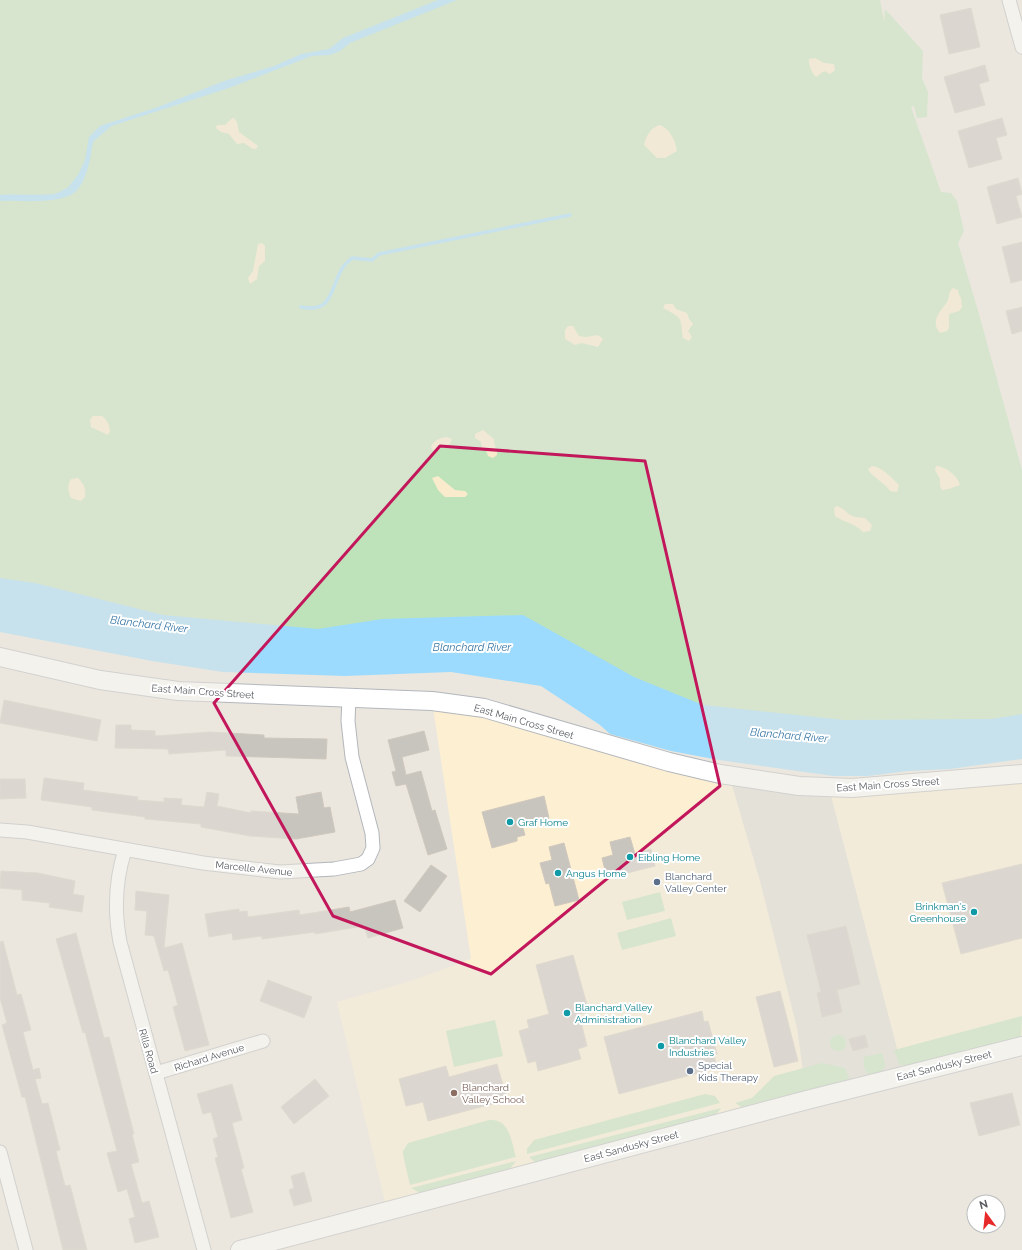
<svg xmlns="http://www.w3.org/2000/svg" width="1022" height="1250" viewBox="0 0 1022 1250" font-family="Raleway,sans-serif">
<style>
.commercial{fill:#fdefd2}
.industrial{fill:#dcd9d3}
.green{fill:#bee3ba}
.sand{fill:#f9ebcc}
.water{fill:#9cdbfe}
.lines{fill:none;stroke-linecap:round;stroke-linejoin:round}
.stream{stroke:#9cdbfe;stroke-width:3.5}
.building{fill:#c8c4be;stroke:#d0c8bd}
.street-casing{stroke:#b2b6ba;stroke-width:15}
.secondary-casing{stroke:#b3b7bc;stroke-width:20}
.street{stroke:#fff;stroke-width:13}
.secondary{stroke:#fff;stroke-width:18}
.marked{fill:none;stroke:#c2185b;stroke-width:3;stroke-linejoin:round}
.culture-dot{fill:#0f9aa8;stroke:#fff;stroke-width:1.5}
.service-dot{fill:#5c6f8a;stroke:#fff;stroke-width:1.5}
.education-dot{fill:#8d6e63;stroke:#fff;stroke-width:1.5}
.labels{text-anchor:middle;stroke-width:4;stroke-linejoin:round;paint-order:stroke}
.street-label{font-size:10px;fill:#585c60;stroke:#fff}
.culture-label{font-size:10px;fill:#0d838f;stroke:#fff;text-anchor:start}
.service-label{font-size:10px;fill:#4e5e75;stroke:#fff;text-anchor:start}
.education-label{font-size:10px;fill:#785e54;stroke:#fff;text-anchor:start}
.water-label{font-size:11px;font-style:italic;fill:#3877a6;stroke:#fff}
</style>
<rect width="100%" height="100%" fill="#ebe7df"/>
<!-- commercial -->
<path class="commercial" d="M432 701 764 782 1022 774V1046L387 1210 337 1002 408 982 471 959Z"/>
<!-- industrial -->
<path class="industrial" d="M729 775 829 788 904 1075 807 1100 797 1028 760 881Z"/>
<!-- green -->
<g class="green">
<path d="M0 0H880L884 21 885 9 923 51 922 78 928 92 927 117 917 118 914 106 911 107 941 192 951 193 957 201 964 231 958 243 979 314 1022 470V730L676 726 520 647 0 606Z"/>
<path d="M660 892 665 911 627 920 622 902Z"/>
<path d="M671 918 676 936 622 950 617 933Z"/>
<path d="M1022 1016 1021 1038 906 1067 899 1064 894 1050Z"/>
<path d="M495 1020 503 1056 454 1067 446 1031Z"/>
<circle cx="838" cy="1043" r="8"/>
<path d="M882 1053C887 1069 886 1071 870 1075 863 1071 863 1064 864 1057Z"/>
<path d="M822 1063 845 1068 849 1078 845 1083 745 1109 735 1103 752 1098 774 1076Z"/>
<path d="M705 1094 715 1096 720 1103 527 1154V1149L534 1140Z"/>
<path d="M721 1108 715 1116 543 1163 535 1162 529 1157Z"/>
<path d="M489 1120C510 1118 511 1141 516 1157L410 1185 403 1155V1151L408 1143Z"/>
<path d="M516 1161 509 1170 422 1194 411 1188Z"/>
</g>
<!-- sand -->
<g class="sand">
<path d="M815 58 824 63 834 64 835 70 830 74 824 71 816 77C812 73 808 64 809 59Z"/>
<path d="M234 118 237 122 239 132 258 146 256 149H253L244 143 237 144 229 134 221 132 216 128 217 125H225L231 119Z"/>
<path d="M660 125C670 129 675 140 677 151L665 158H657L644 145C646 136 651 127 660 125Z"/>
<path d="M262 243 265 246V261L259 266 257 279 250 284 248 278 253 271 258 244Z"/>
<path d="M953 288 958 290 959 295 961 298 962 307 959 311 949 314V328L947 331 940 333C930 321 940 312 947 302 950 297 948 292 953 288Z"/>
<path d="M665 304H673L676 309 687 313 689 319 693 324 688 331 692 337 689 341 683 338C680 317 684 319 663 308Z"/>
<path d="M568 326H573L579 336 586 337 598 335 603 339 598 347 582 343 575 345 565 339V330Z"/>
<path d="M93 416H102C107 420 109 424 110 431L108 435 91 427 90 420Z"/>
<path d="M483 430 494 439C493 445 498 449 497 455L493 458 488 456 486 450 482 447 481 442 475 438V434Z"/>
<path d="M447 437 452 439 450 444 442 447 434 452 431 447C434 440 440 438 447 437Z"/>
<path d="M872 466C882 467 892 478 899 485L897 492 890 491C885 483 872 477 868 469Z"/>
<path d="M936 466C945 466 958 476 960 485L949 489 942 490 940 486V479L935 470Z"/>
<path d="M438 476 455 490 465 491 468 494 465 497H445L438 490 432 478Z"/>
<path d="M78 478C84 484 86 489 85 497L81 501 71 498C68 491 67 486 71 479Z"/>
<path d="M837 506C851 512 845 517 865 518L872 525 870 531 863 532C853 522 847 524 835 516L834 508Z"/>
</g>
<!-- water -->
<g class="water">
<path d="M438 0H457L350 43 340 51 330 55 312 56 229 88 102 129C92 138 92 147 90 159 88 169 83 186 75 192 60 205 19 200 0 201V195C23 193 50 198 71 190L85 160 89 137 100 126 158 107 224 81 274 66 301 54 329 49 343 38Z"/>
<path d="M0 578 35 583 163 615 318 629 382 619 523 615 634 677 703 705 844 720 991 719 1022 714V759L950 769 908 771 868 776H833L719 760 671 751 610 734 600 725 541 686 451 672 345 676 223 672 152 661 0 632Z"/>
</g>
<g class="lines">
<!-- stream -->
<g class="stream">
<path d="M91 141 109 126"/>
<path d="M53 197 69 189 80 175"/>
<path d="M301 307C334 314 330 287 343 267 345 264 349 261 352 258L372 260 379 254 570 215"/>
</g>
</g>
<!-- building -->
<g class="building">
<path d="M971 8 980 47 949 54 940 15Z"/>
<path d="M985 65 989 81 979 84 985 105 955 113 944 77Z"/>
<path d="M1002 118 1007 135 996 138 1002 159 969 168 958 131Z"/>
<path d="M1018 178 1022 194 1016 196 1022 217 997 224 987 187Z"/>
<path d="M1022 242V280L1011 283 1002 247Z"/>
<path d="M1022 307V331L1012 334 1006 311Z"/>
<path d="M4 700 101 720 97 741 0 723Z"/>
<path d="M116 725H131V730L155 731V736L210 732 264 735V738L327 739 326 759 226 756V750L169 754 168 749 115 748Z"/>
<path d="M424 731 429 750 402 757 406 775 421 771 432 811 435 810 447 849 428 855 406 784 396 786 392 772 396 771 388 740Z"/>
<path d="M44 778 84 783 83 790 138 797 137 800 164 802V798L182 799 181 805 204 807 207 792 219 794 217 806 251 813V811L299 814 296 797 321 792 324 808 330 807 335 832 296 839 250 836 201 827V824L145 819V817L92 810V807L41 800Z"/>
<path d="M0 779H25L26 798 0 799Z"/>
<path d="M544 796 549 818 522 825 525 835 517 837V841L492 848 482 812Z"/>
<path d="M630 837 635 854 651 849 655 866 607 878 602 858 613 855 610 842Z"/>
<path d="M564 843 579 900 555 906 549 883 546 884 540 863 552 860 549 847Z"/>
<path d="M1022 864V938L961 954 942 883Z"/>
<path d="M431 865 447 876 420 912 404 901Z"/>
<path d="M1 871 38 873 75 881 73 894 84 896 82 912 49 907 50 903 22 900V890L0 888Z"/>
<path d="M136 891 169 895 164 948 182 943 209 1045 185 1051 173 1007 178 1005 168 970 164 971 154 936 145 935 147 911 135 910Z"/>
<path d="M395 900 403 928 368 938 364 926 315 934V932L262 939V936L233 940 232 933 209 937 205 914 239 909V912L247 911 248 917 299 910 300 915 349 907 350 912Z"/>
<path d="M846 926 860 984 837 990 842 1012 822 1017 817 993 821 992 807 935Z"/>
<path d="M76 933 104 1038 109 1037 134 1134H132L139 1162 131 1164 142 1203 149 1201 159 1237 135 1243 129 1219 135 1217 127 1189 118 1192 107 1153 117 1151 85 1032 83 1033 56 939Z"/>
<path d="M3 941 17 995 21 994 31 1030 23 1032 33 1070 39 1068 41 1078 35 1079 42 1104 48 1103 60 1150 56 1151 65 1186 70 1185 87 1250H63L25 1097H22L2 1025 7 1023 0 998V942Z"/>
<path d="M573 955 589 1012 579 1014 587 1046 578 1049 581 1059 538 1071 536 1061 528 1063 519 1031 529 1028 527 1020 549 1014 536 965Z"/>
<path d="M268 980 312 997 304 1018 260 1001Z"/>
<path d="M780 991 798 1061 774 1067 756 997Z"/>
<path d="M702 1011 704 1022 708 1021 717 1054 714 1055 717 1068 619 1094 604 1037Z"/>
<path d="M865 1035 868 1047 853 1051 849 1039Z"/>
<path d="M497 1064 507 1100 428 1121 423 1102 406 1106 399 1079 446 1066 449 1077Z"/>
<path d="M315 1079 329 1096 294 1124 281 1107Z"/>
<path d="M232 1084 242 1120 232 1123 244 1168 241 1169 253 1212 231 1218 215 1158 218 1157 213 1139 218 1137 211 1112 203 1114 197 1094Z"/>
<path d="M1012 1093 1020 1125 979 1136 970 1103Z"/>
<path d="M304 1172 312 1201 294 1206 289 1190 294 1188 291 1176Z"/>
</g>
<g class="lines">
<defs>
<g id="street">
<path d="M1009 0 1022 47"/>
<path d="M0 830 27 832 203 863 280 872 334 869 361 864 368 859 373 848 372 833 352 757 348 721 349 698"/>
<path d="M125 850C115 881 114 910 120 942L204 1250"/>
<path d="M156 1073 263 1041"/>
<path d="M0 1152 26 1250"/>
</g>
<g id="secondary">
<path d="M0 657 100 680 178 691 432 701 484 708 669 762 720 774 799 786 852 788 1022 774"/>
<path d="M240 1250 807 1100 1022 1046"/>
</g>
</defs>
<!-- street casing -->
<use href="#street" class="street-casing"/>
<!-- secondary casing -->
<use href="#secondary" class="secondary-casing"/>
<!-- street -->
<use href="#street" class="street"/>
<!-- secondary -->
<use href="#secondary" class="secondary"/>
</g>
<!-- marked area -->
<path d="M0 0H1022V1250H0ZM440 446 645 461 720 786 491 974 333 916 214 703Z" fill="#ebe7df" fill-opacity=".55" fill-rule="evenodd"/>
<path class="marked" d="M440 446 645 461 720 786 491 974 333 916 214 703Z"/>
<!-- markers -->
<g class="culture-dot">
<circle cx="510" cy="822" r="4"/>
<circle cx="630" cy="857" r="4"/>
<circle cx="558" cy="873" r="4"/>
<circle cx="974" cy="912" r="4"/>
<circle cx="567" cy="1013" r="4"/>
<circle cx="661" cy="1046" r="4"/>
</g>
<g class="service-dot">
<circle cx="657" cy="882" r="4"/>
<circle cx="690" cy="1071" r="4"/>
</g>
<circle class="education-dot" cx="454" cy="1093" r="4"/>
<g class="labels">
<!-- street labels -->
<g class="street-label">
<text transform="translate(203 691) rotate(4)" y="4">East Main Cross Street</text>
<text transform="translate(524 721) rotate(16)" y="4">East Main Cross Street</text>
<text transform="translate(888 784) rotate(-4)" y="4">East Main Cross Street</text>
<text transform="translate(254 868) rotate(6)" y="4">Marcelle Avenue</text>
<text transform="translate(149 1051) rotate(74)" y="4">Rilla Road</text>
<text transform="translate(209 1057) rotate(-17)" y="4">Richard Avenue</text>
<text transform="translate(944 1065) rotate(-14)" y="4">East Sandusky Street</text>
<text transform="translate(631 1146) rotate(-15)" y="4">East Sandusky Street</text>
</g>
<!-- culture labels -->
<g class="culture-label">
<text x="518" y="826">Graf Home</text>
<text x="638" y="861">Eibling Home</text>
<text x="566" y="877">Angus Home</text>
<text x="966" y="910" text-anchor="end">Brinkman's<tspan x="966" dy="12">Greenhouse</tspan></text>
<text x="575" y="1011">Blanchard Valley<tspan x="575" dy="12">Administration</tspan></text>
<text x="669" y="1044">Blanchard Valley<tspan x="669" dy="12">Industries</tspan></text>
</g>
<!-- service labels -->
<g class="service-label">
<text x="665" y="880">Blanchard<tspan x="665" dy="12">Valley Center</tspan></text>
<text x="698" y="1069">Special<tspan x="698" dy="12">Kids Therapy</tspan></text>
</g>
<!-- education labels -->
<g class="education-label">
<text x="462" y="1091">Blanchard<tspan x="462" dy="12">Valley School</tspan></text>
</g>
<!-- water labels -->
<g class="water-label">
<text transform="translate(149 624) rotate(7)" y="4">Blanchard River</text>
<text x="472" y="651">Blanchard River</text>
<text transform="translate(789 735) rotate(5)" y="4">Blanchard River</text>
</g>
</g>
<!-- north arrow -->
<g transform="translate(986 1214) rotate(345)"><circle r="19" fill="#ffffff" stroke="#bcbebf"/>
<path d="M0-3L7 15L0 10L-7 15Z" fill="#e7292a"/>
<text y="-6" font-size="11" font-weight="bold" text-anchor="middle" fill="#585c60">N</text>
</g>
</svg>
